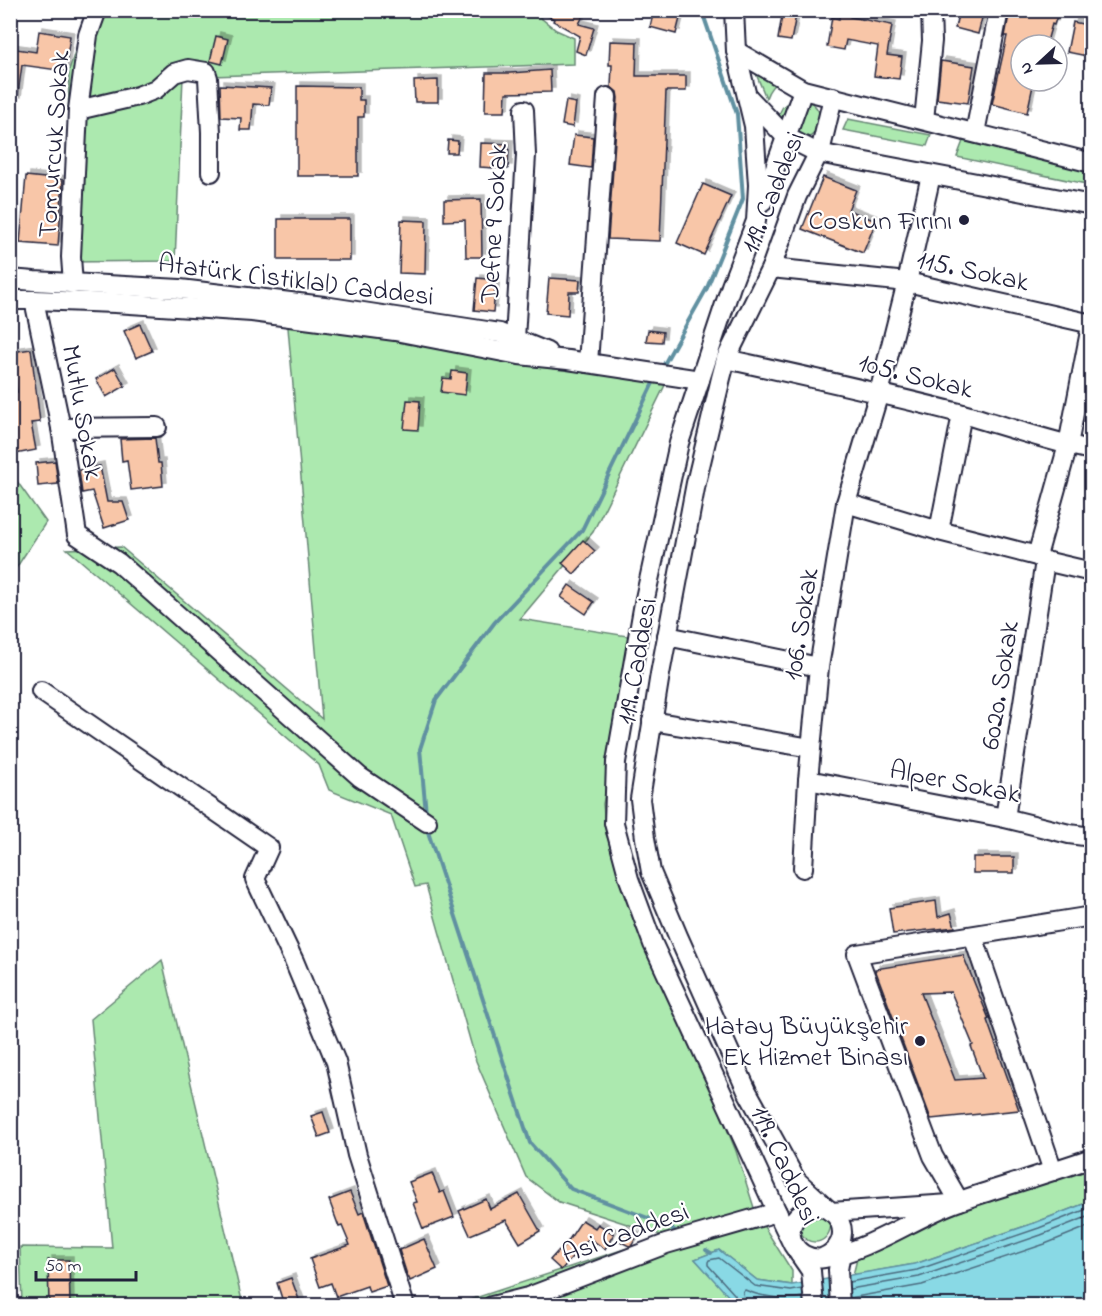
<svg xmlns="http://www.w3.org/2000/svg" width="1102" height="1316" viewBox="0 0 1102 1316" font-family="'Indie Flower',sans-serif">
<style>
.green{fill:#ace9af;stroke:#678675;stroke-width:1.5}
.water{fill:#89d9e5;stroke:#6090a1;stroke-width:1.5}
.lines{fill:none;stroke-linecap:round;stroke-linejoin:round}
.shore{stroke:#4b6b7f;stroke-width:1.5}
.stream{stroke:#6090a1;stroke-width:4}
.building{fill:#f8c6a8;stroke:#22223b;stroke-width:1.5;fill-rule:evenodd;filter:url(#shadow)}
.minor-casing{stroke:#22223b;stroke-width:22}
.minor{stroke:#fff;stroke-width:18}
.poi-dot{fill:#22223b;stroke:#fff;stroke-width:2}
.labels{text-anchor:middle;stroke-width:4.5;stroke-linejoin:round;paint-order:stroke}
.street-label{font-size:27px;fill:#22223b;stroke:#fff}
.poi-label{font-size:27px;fill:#22223b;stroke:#fff;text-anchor:end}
</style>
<defs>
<filter id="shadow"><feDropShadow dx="4" dy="-4" stdDeviation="0" flood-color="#0004"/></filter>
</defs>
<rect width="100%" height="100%" fill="#fff"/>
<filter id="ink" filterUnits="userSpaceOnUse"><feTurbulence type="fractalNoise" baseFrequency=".0167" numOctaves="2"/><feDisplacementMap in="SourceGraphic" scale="12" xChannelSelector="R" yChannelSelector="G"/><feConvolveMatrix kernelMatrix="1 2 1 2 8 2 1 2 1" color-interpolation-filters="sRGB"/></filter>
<g filter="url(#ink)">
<!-- green -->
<g class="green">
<path d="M88 11H532L556 30 574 38V64L183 77 175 261 66 262 69 70Z"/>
<path d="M752 64 781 79C773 85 769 89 766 98Z"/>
<path d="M805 99C826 109 825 131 804 140L778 123C779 104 788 100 805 99Z"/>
<path d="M848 119 931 135 927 146 843 130Z"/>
<path d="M963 141 1091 168V185L957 157Z"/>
<path d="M287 316 668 379 593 532 520 619 634 637 603 804 606 834 736 1151 756 1214 792 1271V1285L757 1280 719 1250 695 1259 732 1299 703 1305H454L664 1236 559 1202 526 1177 476 1061 426 885 415 887 391 815 329 790 319 765 67 549 121 547 322 719Z"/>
<path d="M11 473 46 522 11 576 10 473Z"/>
<path d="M162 960 243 1305H22L20 1247 112 1248 91 1019Z"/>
<path d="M1091 1164V1201L1037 1222 915 1264 853 1275 858 1255 870 1244 971 1205Z"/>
<path d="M822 1212 831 1225C828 1250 797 1246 800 1222Z"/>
</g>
<!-- water -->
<path class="water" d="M1091 1201V1305H703L731 1299 695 1259 719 1250 757 1280 792 1285 915 1264 1037 1222Z"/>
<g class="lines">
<!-- shore -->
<g class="shore">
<path d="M849 1282 917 1270 1039 1228 1092 1207"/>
<path d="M850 1289 919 1277 1041 1235 1092 1215"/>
<path d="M850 1298 922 1285 1045 1244 1092 1225"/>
<path d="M731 1306 736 1301 735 1295 708 1265V1262L709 1260 719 1258 755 1286 791 1291 802 1289"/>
<path d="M742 1306 744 1300 743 1292 745 1290C761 1297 785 1300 803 1297"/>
</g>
<!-- stream -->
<g class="stream">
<path d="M663 366 707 288 743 199 737 114 704 17 707 10"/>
<path d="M426 813 420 749 436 700 495 622 582 530 654 381"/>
<path d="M427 826 428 832 530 1143 571 1189 664 1224 679 1233"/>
<path d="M706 1250 711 1253"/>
</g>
</g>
<!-- building -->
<g class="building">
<path d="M537 10H586L579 24 594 28 586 55 576 51 580 36 553 21 554 19Z"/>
<path d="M654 10H682L676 34 650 27Z"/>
<path d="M783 10H797L791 41 778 39Z"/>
<path d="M840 10H851L850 17 892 25 887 55 902 57 899 79 874 76 878 46 846 40 844 50 827 47 832 17 839 19Z"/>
<path d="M959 10H984L978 34 955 28Z"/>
<path d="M1010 10H1059L1054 25 1052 24 1046 45H1021V81H1034L1027 113 992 104 1007 36H1005Z"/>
<path d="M1073 22 1092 26V57L1067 52Z"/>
<path d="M39 31 70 36 65 71 22 65 17 101 10 100V48L36 52Z"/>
<path d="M216 36 228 39 222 64 210 61Z"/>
<path d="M610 41 637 42 636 76H686V91H666L660 241 608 239 618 98 617 92 611 87 612 65H609Z"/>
<path d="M941 61 974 66 968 103 937 99Z"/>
<path d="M550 70 551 92 506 93 505 112H485L486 73H510Z"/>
<path d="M438 80V102H415L414 81Z"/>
<path d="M220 85 271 88 269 105 253 104 251 130H240L241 118 221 117Z"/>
<path d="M297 86 359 87V100H364V117H358V176H297Z"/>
<path d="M566 101 576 103 573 127 562 125Z"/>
<path d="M574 135 593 137 591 168 570 165Z"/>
<path d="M448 140 458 141 457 153H447Z"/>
<path d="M481 143 509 144 508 169 480 167Z"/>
<path d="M26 176 63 180 58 246 20 243Z"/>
<path d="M823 177 856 190 848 210 876 221 863 253 802 229Z"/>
<path d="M703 184 731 196 704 255 677 243Z"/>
<path d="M481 199 482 257H466L465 220 444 221V200Z"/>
<rect x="278" y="219" width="72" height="41"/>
<path d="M401 220 426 221 425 274 399 273Z"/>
<path d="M477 278 496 280 493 312 474 310Z"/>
<path d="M549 278 580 280 579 292H569L568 315 546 313Z"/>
<path d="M140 324 152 351 136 358 124 331Z"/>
<path d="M648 330 663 332 662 342 646 341Z"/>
<path d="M31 349 40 422 31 423 36 450 10 455V393L17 392 12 352Z"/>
<path d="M115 368 125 386 106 397 96 379Z"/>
<path d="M452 371 467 373 465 395 441 392 443 378 451 379Z"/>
<path d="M407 400 420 401 418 430 404 429Z"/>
<path d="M155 438 158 463H161L163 486 131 490 127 460 122 461 120 439Z"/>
<path d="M55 461 58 484 38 486 36 463Z"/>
<path d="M100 466 107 502H123L129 520 104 528 92 491 82 493 79 470Z"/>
<path d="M583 540 595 551 574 574 562 563Z"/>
<path d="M569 585 594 602 586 614 561 597Z"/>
<rect x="973" y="857" width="41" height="16"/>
<path d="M936 901 938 917 951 913 955 927 893 934 889 908Z"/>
<path d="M963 955 989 1019 987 1020 1019 1110 931 1119 875 969ZM951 992 973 1045 971 1046 983 1078 955 1080 921 993Z"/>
<path d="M323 1112 330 1133 319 1137 311 1116Z"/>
<path d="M432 1173 440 1193 444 1191 454 1217 423 1229 413 1203 417 1202 409 1182Z"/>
<path d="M350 1192 359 1214 363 1212 387 1286 369 1292 367 1286 336 1297 331 1283 320 1287 310 1259 350 1245 342 1226 339 1227 329 1200Z"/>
<path d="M519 1194 540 1231 520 1243 506 1220 470 1235 459 1211 486 1199 490 1209Z"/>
<path d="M582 1220 595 1228 598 1224 614 1234 605 1249 589 1238 583 1246 561 1270 550 1260 558 1251 560 1253Z"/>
<path d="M624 1230 637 1236 632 1245 629 1246 619 1241Z"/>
<path d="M424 1239 437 1269 410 1281 409 1278H408L399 1250Z"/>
<path d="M48 1260H69L70 1304H49Z"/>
<path d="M291 1278 301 1305H284L277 1283Z"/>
</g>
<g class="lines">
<defs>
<g id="minor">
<path d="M734 10 736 51 754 126 758 185 756 221 731 286 679 443 644 603 616 762 614 823 629 879 653 944 777 1212 793 1245 811 1271 814 1306"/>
<path d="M736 51 803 90 1092 163"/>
<path d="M748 97 786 137 818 153 1092 205"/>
<path d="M833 97 821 148 797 196 771 268 726 359 721 378 696 483 660 674 640 799 645 838 651 872 678 936 747 1091 796 1180 831 1212 950 1204"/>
<path d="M78 110 138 96 156 89 174 73 188 69 206 72 208 78 211 132V172"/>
<path d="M924 120 932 41 931 10"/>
<path d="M975 133 999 10"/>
<path d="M763 201 803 90"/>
<path d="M771 268 907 282 1092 324"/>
<path d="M10 279 34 281 180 289 324 306 500 333 547 352"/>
<path d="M73 284 71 257 78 110 88 35 97 10"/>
<path d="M10 300H34L115 303 252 312 395 331 519 355 568 360 700 380"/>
<path d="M34 300 61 428 77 535 119 563 360 777 427 822"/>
<path d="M515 339 526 155 524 110"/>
<path d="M726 359C804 376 882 393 959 413 1003 425 1046 441 1092 450"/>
<path d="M588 363 607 97"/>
<path d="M61 428 157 427"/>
<path d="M846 503 939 531 1037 556 1045 561 1092 572"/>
<path d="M939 531 962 414"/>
<path d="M1037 556 1068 445 1092 321"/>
<path d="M667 636 819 667"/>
<path d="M41 691 269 848 255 879 294 961 336 1062 357 1155 405 1306"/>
<path d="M652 721 811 748"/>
<path d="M808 780 1005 818 1069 834 1092 837"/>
<path d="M1005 818 1045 561"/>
<path d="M803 868 808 780 819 667 846 503 879 393 907 282 931 175"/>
<path d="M973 936 1053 1171"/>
<path d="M959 1201 933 1156 857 954 1092 916"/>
<path d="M822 1258C861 1242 836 1195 806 1210 778 1223 791 1263 824 1258 867 1251 908 1222 949 1205 964 1199 981 1194 996 1189 1028 1179 1060 1169 1092 1158"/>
<path d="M492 1306 528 1297 666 1244 777 1212"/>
<path d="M840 1306 838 1270 842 1245"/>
</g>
</defs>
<!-- minor casing -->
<use href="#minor" class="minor-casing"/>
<!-- minor -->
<use href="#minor" class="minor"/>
</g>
</g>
<!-- markers -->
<g class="poi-dot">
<circle cx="964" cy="220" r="6"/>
<circle cx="920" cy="1041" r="6"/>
</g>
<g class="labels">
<!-- street labels -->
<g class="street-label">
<text transform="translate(53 144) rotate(-86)" y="9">Tomurcuk Sokak</text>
<text transform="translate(772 192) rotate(-68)" y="9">119. Caddesi</text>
<text transform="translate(493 223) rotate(-87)" y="9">Defne 9 Sokak</text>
<text transform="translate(973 270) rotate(12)" y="9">115. Sokak</text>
<text transform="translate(296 279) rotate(7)" y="9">Atatürk (İstiklal) Caddesi</text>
<text transform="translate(916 375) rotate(14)" y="9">105. Sokak</text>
<text transform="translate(83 412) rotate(80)" y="9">Mutlu Sokak</text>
<text transform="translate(800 624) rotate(-81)" y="9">106. Sokak</text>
<text transform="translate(636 661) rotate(-80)" y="9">119. Caddesi</text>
<text transform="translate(999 685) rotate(-81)" y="9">6020. Sokak</text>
<text transform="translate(955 781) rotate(11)" y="9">Alper Sokak</text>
<text transform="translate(786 1165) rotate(65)" y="9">119. Caddesi</text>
<text transform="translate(625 1232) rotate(-20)" y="9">Asi Caddesi</text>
</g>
<!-- poi labels -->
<g class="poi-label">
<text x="952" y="229">Coskun Fırını</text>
<text x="908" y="1034">Hatay Büyükşehir<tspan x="908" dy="31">Ek Hizmet Binası</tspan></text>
</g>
</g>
<!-- margin -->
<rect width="1102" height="1316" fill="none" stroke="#fff" stroke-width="36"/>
<rect x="18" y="18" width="1066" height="1280" fill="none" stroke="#22223b" stroke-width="2" filter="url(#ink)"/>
<!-- north arrow -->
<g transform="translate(1039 63) rotate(248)"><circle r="28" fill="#ffffff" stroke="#a7a7b1" stroke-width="1.5"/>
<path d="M0-4.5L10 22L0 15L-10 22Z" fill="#22223b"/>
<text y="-9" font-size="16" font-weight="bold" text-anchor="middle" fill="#22223b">N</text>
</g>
<!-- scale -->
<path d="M36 1271v9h100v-9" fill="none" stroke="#22223b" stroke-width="3"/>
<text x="45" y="1271" font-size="18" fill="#22223b" stroke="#ffffff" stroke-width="4.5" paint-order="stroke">50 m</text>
</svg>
